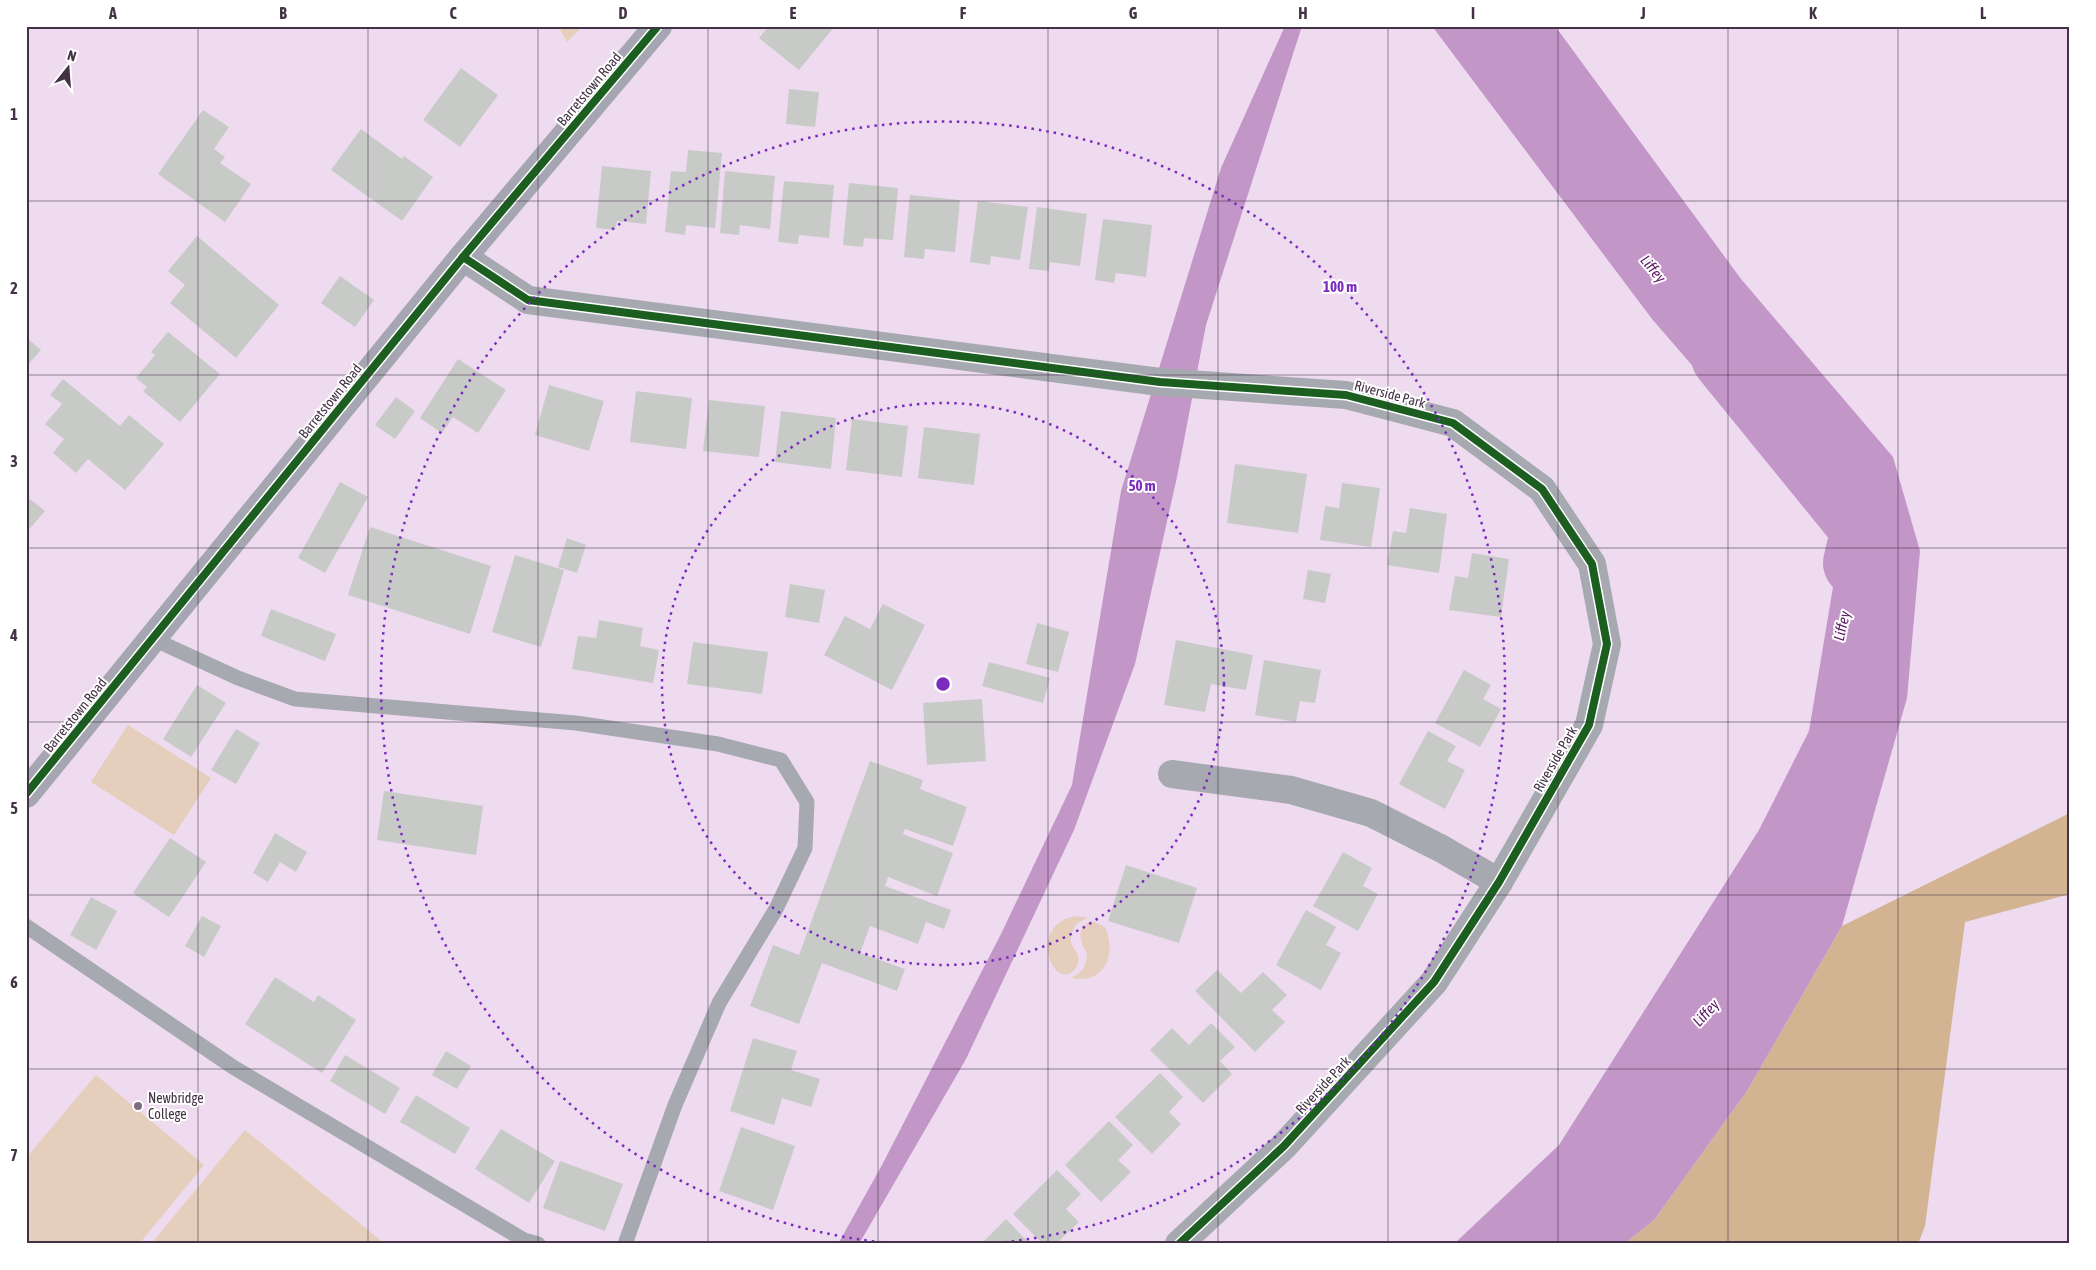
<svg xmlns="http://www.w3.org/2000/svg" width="2096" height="1270" viewBox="0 0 2096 1270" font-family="'Asap Condensed',sans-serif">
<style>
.green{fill:#e5cebc}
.forest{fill:#d2b492}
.water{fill:#c396c8}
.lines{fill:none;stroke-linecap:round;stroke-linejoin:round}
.river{stroke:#c396c8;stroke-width:68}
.building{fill:#c8cac8}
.lane{stroke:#a7a9b1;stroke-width:15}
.street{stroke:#a7a9b1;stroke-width:28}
.secondary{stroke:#a5a6b1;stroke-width:28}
.cycleway-casing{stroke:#fff;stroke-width:11}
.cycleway{stroke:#1b5e20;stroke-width:8}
.grid{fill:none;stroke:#433245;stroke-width:1;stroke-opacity:0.55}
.ring{fill:none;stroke:#7b2cbf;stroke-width:2.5;stroke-dasharray:2.5 5}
.poi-dot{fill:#7f6d81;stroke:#fff;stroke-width:2}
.labels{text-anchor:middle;stroke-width:4;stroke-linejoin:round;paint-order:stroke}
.street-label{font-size:14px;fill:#433245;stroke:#fff}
.poi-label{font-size:14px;fill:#433245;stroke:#fff;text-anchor:start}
.water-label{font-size:15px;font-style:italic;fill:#5c1865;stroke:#fff}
.centre{fill:#7b2cbf;stroke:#fff;stroke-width:2.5}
.ring-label{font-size:15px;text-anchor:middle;font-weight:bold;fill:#7b2cbf;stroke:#fff;stroke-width:4;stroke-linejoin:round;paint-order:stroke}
.neatline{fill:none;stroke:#433245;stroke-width:2}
.grid-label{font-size:16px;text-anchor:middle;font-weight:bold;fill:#433245}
</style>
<rect width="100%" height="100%" fill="#eedbf0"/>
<!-- green -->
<g class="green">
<path d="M558 26H583L567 42Z"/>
<path d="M128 725 211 778 174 835 91 782Z"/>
<path d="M1075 916 1088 918 1077 923C1074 928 1070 935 1071 941 1072 950 1083 955 1077 966 1058 999 1023 927 1075 916Z"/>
<path d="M1092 921 1105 927C1117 954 1105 985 1071 978 1083 972 1086 967 1087 953 1080 941 1075 928 1092 921Z"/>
<path d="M96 1075 204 1165 139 1244H26V1158Z"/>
<path d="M245 1130 385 1244H151Z"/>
</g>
<!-- forest -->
<path class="forest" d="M2070 813V894L1965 922 1925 1226 1918 1244H1624L1654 1220 1747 1091 1842 926Z"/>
<!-- water -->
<g class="water">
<path d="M1285 26H1302L1206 325 1177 477 1135 664 1074 830 966 1059 859 1244H838L882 1165 1001 934 1072 785 1121 491 1221 168Z"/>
<path d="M1432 26H1555L1741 279 1893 457 1920 551 1907 698 1842 926 1747 1091 1654 1220 1624 1244H1454L1559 1145 1759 830 1809 731 1834 581 1826 461 1800 436 1729 408 1652 319Z"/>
</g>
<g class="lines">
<!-- river -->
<path class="river" d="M1725 357 1865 529 1857 563"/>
</g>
<!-- building -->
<g class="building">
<path d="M769 26H835L799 70 759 38Z"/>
<path d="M461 68 498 95 460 147 423 120Z"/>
<path d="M789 89 819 92 815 127 786 124Z"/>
<path d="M203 110 229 127 214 149 225 157 220 163 251 184 225 222 158 174Z"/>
<path d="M361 129 402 159 404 156 433 177 402 221 331 170Z"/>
<path d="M688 150 722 153 715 228 686 225 685 235 665 232 671 171 686 172Z"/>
<path d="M602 166 651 171 646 224 617 221 615 230 596 228Z"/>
<path d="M725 171 775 176 770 229 740 225 739 235 720 233Z"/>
<path d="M784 181 834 185 829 238 799 235 798 244 778 242Z"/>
<path d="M849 183 898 188 893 240 864 238 863 247 843 245Z"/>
<path d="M910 195 960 200 955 252 925 249 924 259 904 257Z"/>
<path d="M978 201 1028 207 1020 260 991 256 990 265 970 262Z"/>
<path d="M1037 207 1087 214 1080 266 1050 262 1049 271 1029 269Z"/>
<path d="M1103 219 1152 225 1146 277 1116 273 1114 283 1095 280Z"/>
<path d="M197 236 279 305 236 358 170 303 185 285 168 271Z"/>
<path d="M340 276 374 300 355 327 321 303Z"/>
<path d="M168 332 220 374 180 422 143 391 147 387 136 378 155 355 151 352Z"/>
<path d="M26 337 41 350 26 367Z"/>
<path d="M458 359 506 390 478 433 453 417 442 433 420 418Z"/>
<path d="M63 379 120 426 129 415 164 444 125 490 88 459 76 473 53 453 64 439 45 424 62 404 50 395Z"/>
<path d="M549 385 604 401 589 451 535 435Z"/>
<path d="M636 391 692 398 686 449 630 442Z"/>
<path d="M396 397 415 411 395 439 375 425Z"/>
<path d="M709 400 765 406 759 457 703 451Z"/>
<path d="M781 411 836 418 831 469 775 462Z"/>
<path d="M852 419 908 426 902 477 846 470Z"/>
<path d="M924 427 980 434 974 485 918 478Z"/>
<path d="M1235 464 1307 474 1298 533 1227 523Z"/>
<path d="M340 482 368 497 325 573 298 558Z"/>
<path d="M1342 483 1380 488 1371 547 1320 540 1325 506 1339 508Z"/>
<path d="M26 496 45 511 26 533Z"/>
<path d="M1410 508 1447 514 1439 573 1387 565 1393 531 1406 533Z"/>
<path d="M370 527 491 566 470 634 348 595Z"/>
<path d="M567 538 586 545 577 573 558 567Z"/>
<path d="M1472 553 1509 559 1501 617 1449 610 1455 576 1468 578Z"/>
<path d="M515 555 564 570 541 647 492 632Z"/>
<path d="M1308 570 1331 574 1325 603 1303 599Z"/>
<path d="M790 584 825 590 819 623 785 617Z"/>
<path d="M883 604 925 625 892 690 824 655 845 616 870 629Z"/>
<path d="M271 609 336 634 325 661 261 636Z"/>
<path d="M599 620 643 628 640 646 659 650 653 683 572 669 578 636 596 638Z"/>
<path d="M1037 623 1069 632 1058 672 1026 664Z"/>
<path d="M1176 640 1253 655 1246 690 1211 684 1205 712 1164 705Z"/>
<path d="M693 642 768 652 762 694 687 684Z"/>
<path d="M1264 660 1321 670 1315 703 1300 701 1296 722 1255 715Z"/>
<path d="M989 662 1050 678 1043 703 982 686Z"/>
<path d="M1464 670 1491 685 1483 699 1501 709 1480 747 1435 723Z"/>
<path d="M197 685 226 703 191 757 163 739Z"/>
<path d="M982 699 986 761 927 765 923 703Z"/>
<path d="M236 729 260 743 236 784 211 770Z"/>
<path d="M1428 731 1456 746 1447 761 1465 770 1445 809 1399 784Z"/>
<path d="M870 761 923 780 920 789 967 807 953 846 905 829 903 834 953 853 937 896 888 877 885 886 951 910 944 929 926 922 918 944 870 926 860 953 905 969 897 991 822 963 799 1024 750 1006 773 945 799 955Z"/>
<path d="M384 791 483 806 476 855 377 840Z"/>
<path d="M275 833 307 852 296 872 280 862 268 882 253 873Z"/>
<path d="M170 838 206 862 169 917 133 893Z"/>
<path d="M1343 852 1372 868 1363 886 1378 894 1358 931 1313 906Z"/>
<path d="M1126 865 1197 888 1179 943 1108 921Z"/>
<path d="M91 897 117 911 96 950 70 935Z"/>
<path d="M1306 910 1336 927 1326 945 1341 953 1321 990 1276 965Z"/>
<path d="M202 916 221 926 204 957 185 946Z"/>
<path d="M1217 970 1241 993 1263 972 1287 995 1272 1010 1285 1022 1255 1052 1195 991Z"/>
<path d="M275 977 314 1002 318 995 356 1020 322 1073 245 1024Z"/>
<path d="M1211 1023 1235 1047 1220 1061 1232 1074 1203 1103 1150 1050 1172 1028 1189 1045Z"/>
<path d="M753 1038 797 1051 791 1070 820 1079 811 1107 782 1098 774 1125 730 1111Z"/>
<path d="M446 1051 471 1066 457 1089 432 1075Z"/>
<path d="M345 1055 400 1088 385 1114 330 1081Z"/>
<path d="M1160 1073 1183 1097 1169 1112 1181 1124 1152 1154 1115 1117Z"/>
<path d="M416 1095 470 1128 455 1154 400 1122Z"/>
<path d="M1109 1121 1133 1145 1118 1160 1131 1172 1101 1202 1065 1165Z"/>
<path d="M741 1127 795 1146 773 1210 719 1191Z"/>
<path d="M501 1129 555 1161 529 1203 475 1169Z"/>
<path d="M560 1161 623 1184 605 1231 543 1208Z"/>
<path d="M1057 1170 1081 1194 1066 1209 1079 1222 1056 1244H1043L1013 1214Z"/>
<path d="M1006 1219 1030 1244H981Z"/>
</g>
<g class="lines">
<!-- lane -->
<g class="lane">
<path d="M153 639 238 678 295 699 576 723 718 744 781 760 807 802 805 848 776 909 719 1003 675 1105 625 1244"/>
<path d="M26 926 233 1067 524 1240 538 1244"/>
</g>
<!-- street -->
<g class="street">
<path d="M463 257 528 300 1160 382 1346 395 1453 423 1542 489 1592 564 1607 644 1589 725 1499 882 1434 982 1284 1146 1179 1244"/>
<path d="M1172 774 1291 790 1371 813 1442 849 1499 882"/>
</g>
<!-- secondary -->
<path class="secondary" d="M26 794 463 257 658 26"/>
<defs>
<g id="cycleway">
<path d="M463 257 528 300 1160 382 1346 395 1453 423 1542 489 1592 564 1607 644 1589 725 1499 882 1434 982 1284 1146 1179 1244"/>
<path d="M26 794 463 257 658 26"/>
</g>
</defs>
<!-- cycleway casing -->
<use href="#cycleway" class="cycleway-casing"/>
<!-- cycleway -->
<use href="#cycleway" class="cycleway"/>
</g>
<!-- grid -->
<path class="grid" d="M198 26V1244M368 26V1244M538 26V1244M708 26V1244M878 26V1244M1048 26V1244M1218 26V1244M1388 26V1244M1558 26V1244M1728 26V1244M1898 26V1244M26 201H2070M26 375H2070M26 548H2070M26 722H2070M26 895H2070M26 1069H2070"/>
<!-- distance rings -->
<g class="ring">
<circle cx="943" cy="684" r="281"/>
<path d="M889 1243A562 562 0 1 1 997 1243"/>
</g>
<!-- markers -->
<circle class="poi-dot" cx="138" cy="1106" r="5"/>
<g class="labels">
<!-- street labels -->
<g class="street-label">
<text transform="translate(589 89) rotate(-50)" y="5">Barretstown Road</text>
<text transform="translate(1390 394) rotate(15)" y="5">Riverside Park</text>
<text transform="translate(330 401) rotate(-51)" y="5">Barretstown Road</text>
<text transform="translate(75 715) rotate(-51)" y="5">Barretstown Road</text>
<text transform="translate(1555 759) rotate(-60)" y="5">Riverside Park</text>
<text transform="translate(1323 1085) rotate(-47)" y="5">Riverside Park</text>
</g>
<!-- poi labels -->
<g class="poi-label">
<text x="148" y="1103">Newbridge<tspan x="148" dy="16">College</tspan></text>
</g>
<!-- water labels -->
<g class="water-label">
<text transform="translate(1653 269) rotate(51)" y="5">Liffey</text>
<text transform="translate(1842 626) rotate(-77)" y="5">Liffey</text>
<text transform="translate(1706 1013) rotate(-47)" y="5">Liffey</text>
</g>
</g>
<circle cx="943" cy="684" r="8" class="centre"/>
<g class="ring-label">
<text x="1340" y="292">100 m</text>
<text x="1142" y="491">50 m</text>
</g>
<!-- border -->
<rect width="2096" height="1270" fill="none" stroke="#ffffff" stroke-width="55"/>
<!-- north arrow -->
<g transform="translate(68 68) rotate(17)" stroke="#ffffff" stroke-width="4" paint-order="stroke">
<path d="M0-4L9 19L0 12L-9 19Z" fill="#433245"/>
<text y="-8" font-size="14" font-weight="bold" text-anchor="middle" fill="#433245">N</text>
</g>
<rect x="28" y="28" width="2040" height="1214" class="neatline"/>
<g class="grid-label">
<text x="113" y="19">A</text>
<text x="283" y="19">B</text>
<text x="453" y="19">C</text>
<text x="623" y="19">D</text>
<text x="793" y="19">E</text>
<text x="963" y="19">F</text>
<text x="1133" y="19">G</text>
<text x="1303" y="19">H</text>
<text x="1473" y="19">I</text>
<text x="1643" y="19">J</text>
<text x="1813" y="19">K</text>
<text x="1983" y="19">L</text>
<text x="14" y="120">1</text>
<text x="14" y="294">2</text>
<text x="14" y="467">3</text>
<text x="14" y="641">4</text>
<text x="14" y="814">5</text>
<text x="14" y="988">6</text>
<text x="14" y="1161">7</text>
</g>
</svg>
